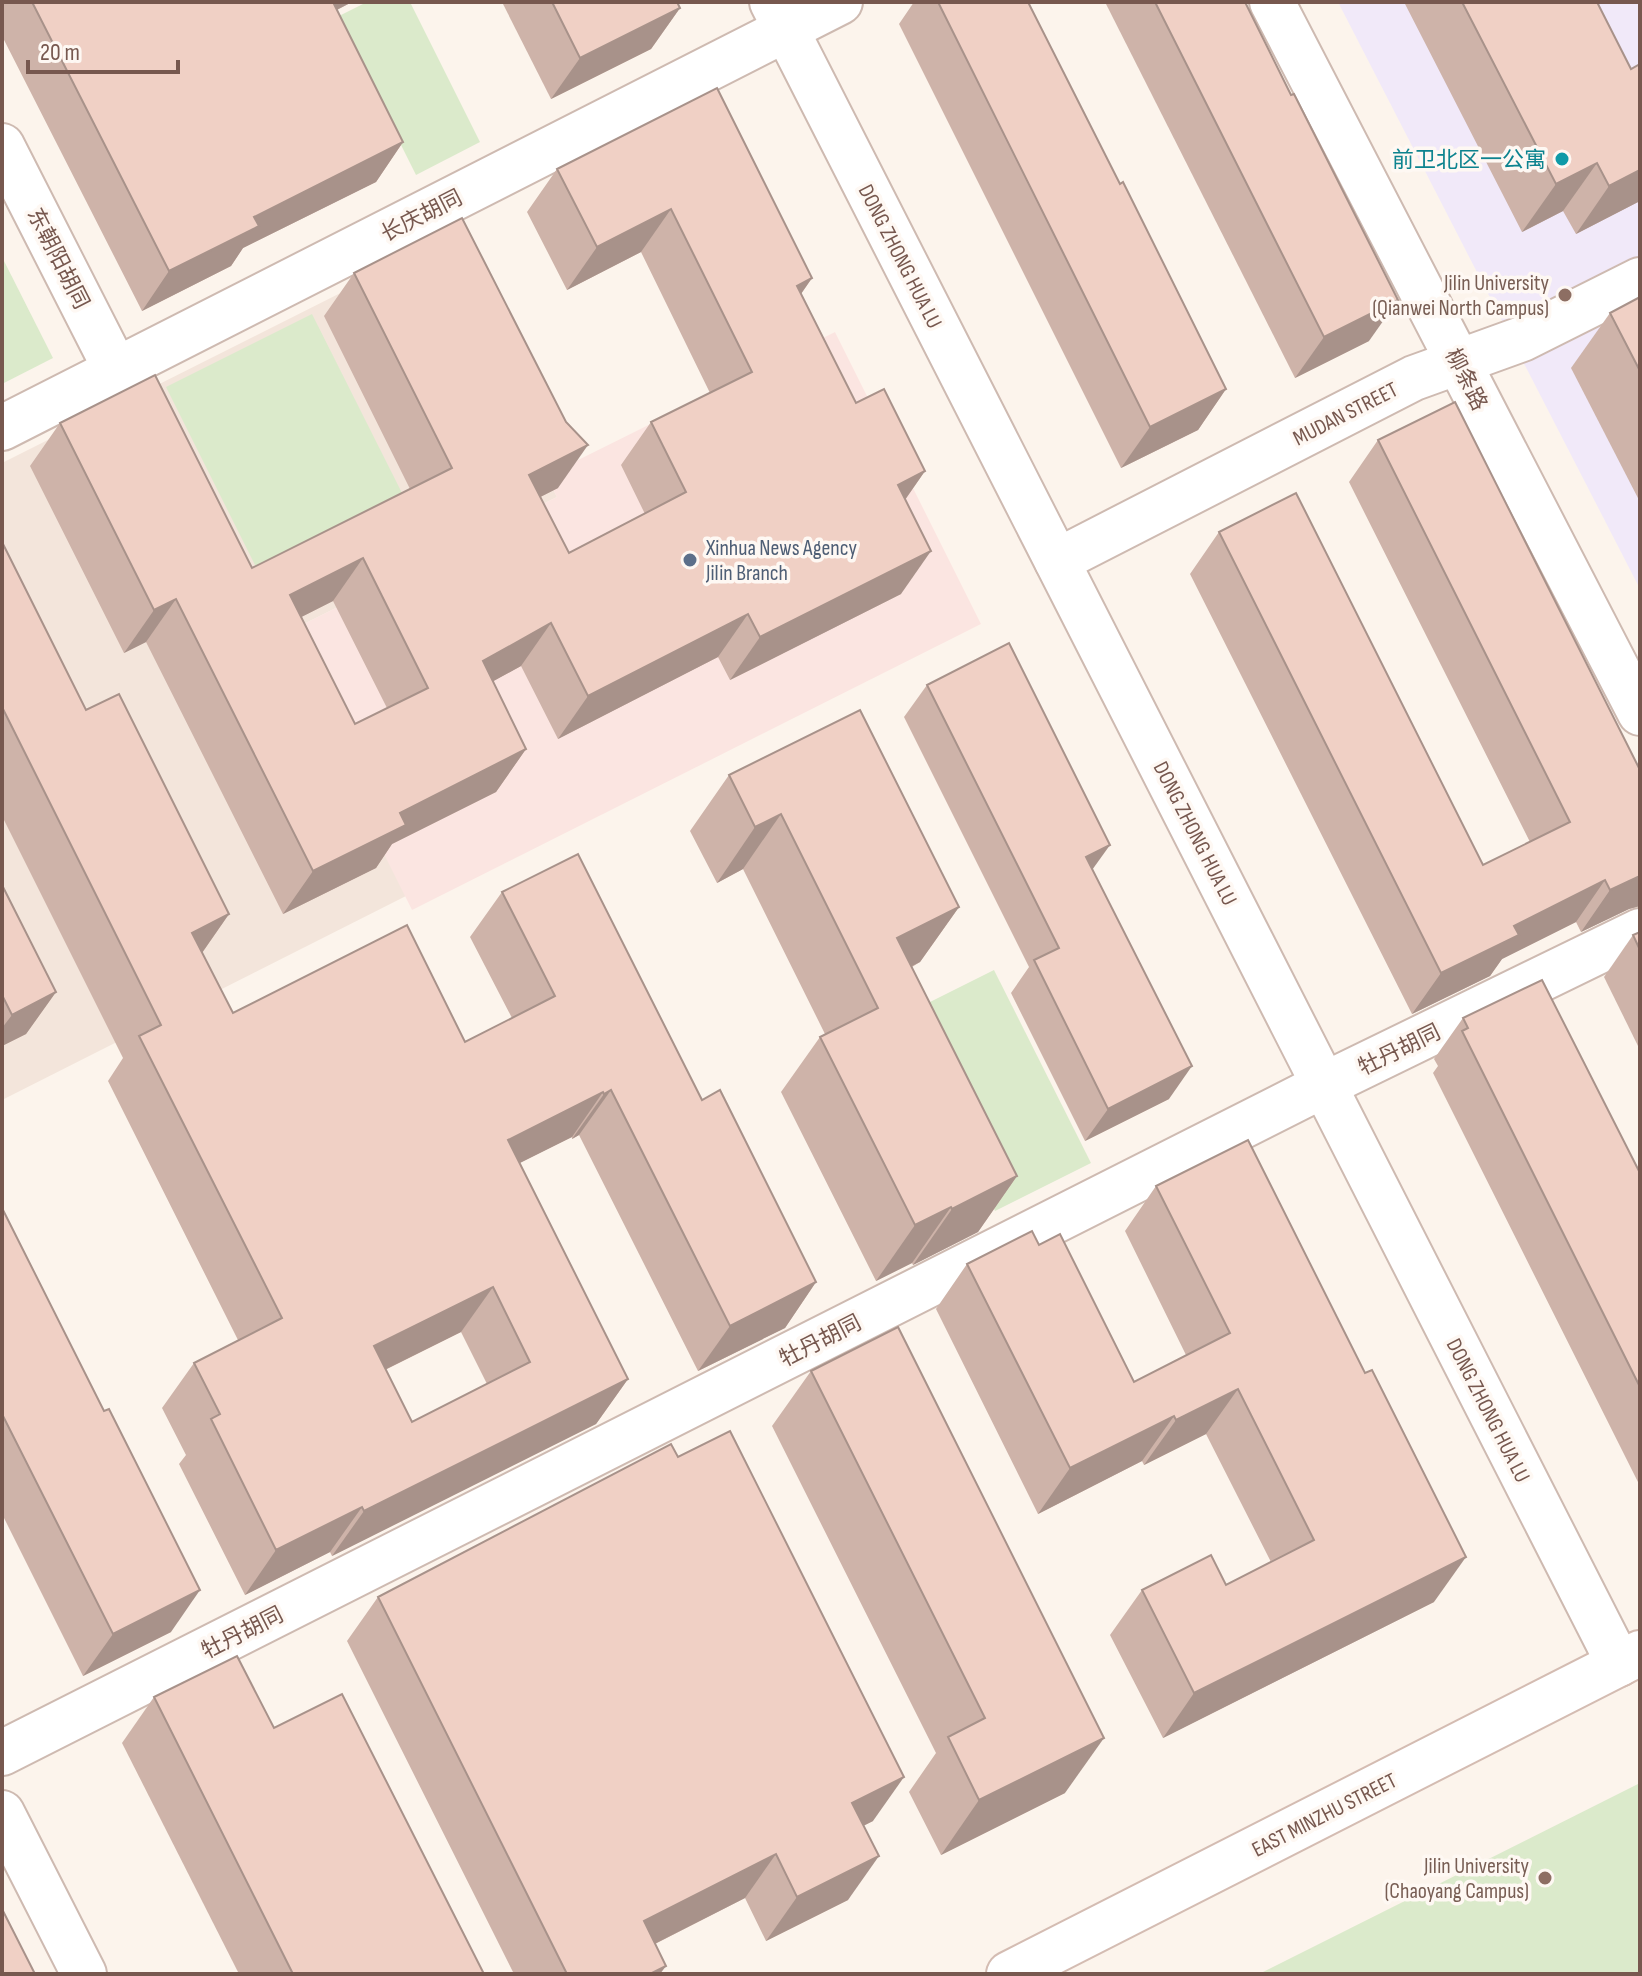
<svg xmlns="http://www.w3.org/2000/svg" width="1642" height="1976" viewBox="0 0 1642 1976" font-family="'Sofia Sans Condensed','Noto Sans SC',sans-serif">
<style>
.residential{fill:#f3e5db}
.commercial{fill:#fbe5e1}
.education{fill:#f1e9f9}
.green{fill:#dbeacb}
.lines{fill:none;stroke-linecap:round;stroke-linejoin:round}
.minor-casing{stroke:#cebab1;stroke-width:48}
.tertiary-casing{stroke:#cebab1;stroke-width:48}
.secondary-casing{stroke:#d4bcb2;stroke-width:48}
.minor{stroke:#fff;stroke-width:44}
.tertiary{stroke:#fff;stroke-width:44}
.secondary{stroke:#fff;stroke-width:44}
.wall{fill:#ceb3a9;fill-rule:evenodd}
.shaded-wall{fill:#a8928a}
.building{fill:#f0d0c5;stroke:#a8928a;stroke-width:2;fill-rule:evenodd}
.culture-dot{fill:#0f9aa8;stroke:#fef8f3;stroke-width:3}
.education-dot{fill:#8d6e63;stroke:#fef8f3;stroke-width:3}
.service-dot{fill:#5c6f8a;stroke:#fef8f3;stroke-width:3}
.labels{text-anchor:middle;stroke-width:7;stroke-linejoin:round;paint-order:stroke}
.culture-label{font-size:22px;fill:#0d838f;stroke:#fef8f3;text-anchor:end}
.street-label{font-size:22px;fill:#77584f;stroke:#fef8f3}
.education-label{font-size:22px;fill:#785e54;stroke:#fef8f3;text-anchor:end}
.service-label{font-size:22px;fill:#4e5e75;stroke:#fef8f3;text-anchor:start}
</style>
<rect width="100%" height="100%" fill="#fcf4ec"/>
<!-- residential -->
<path class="residential" d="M432 247 557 497 276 638 406 896 2 1100V463Z"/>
<!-- commercial -->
<path class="commercial" d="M835 332 981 624 412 910 276 638 557 497 546 476Z"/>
<!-- education -->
<path class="education" d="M1338 2H1640V589Z"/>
<!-- green -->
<g class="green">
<path d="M367 2H410L480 142 416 175 337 17Z"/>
<path d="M2 257 53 358 2 384Z"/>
<path d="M312 314 410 509 264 583 166 387Z"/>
<path d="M994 970 1091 1163 995 1211 898 1018Z"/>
<path d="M1640 1783V1974H1259Z"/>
</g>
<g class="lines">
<defs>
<g id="minor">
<path d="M2 146 116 370"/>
<path d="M2 428 840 2"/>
<path d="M1057 561 1414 378 1522 339 1640 280"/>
<path d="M2 1753 1324 1085 1640 931"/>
</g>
<g id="tertiary">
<path d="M772 2 1619 1664"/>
<path d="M1272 2 1640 713"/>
<path d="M2 1813 84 1974"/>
</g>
<path id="secondary" d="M1009 1974 1640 1653"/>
</defs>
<!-- minor casing -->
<use href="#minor" class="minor-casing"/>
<!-- tertiary casing -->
<use href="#tertiary" class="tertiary-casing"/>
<!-- secondary casing -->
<use href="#secondary" class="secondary-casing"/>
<!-- minor -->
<use href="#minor" class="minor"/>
<!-- tertiary -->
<use href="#tertiary" class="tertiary"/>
<!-- secondary -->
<use href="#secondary" class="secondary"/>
</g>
<!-- wall -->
<g class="wall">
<path d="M2 2H352L337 10 403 142 376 182 243 248 231 266 142 311 2 36Z"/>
<path d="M502 2H677L680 8 651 49 551 99Z"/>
<path d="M914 2H1028L1120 184 1226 389 1198 430 1121 468 899 24Z"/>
<path d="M1105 2H1245L1369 341 1295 378Z"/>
<path d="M1404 2H1597L1631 69 1640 201 1576 234 1563 211 1522 232Z"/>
<path d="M717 88 812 278 801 294 856 403 925 471 905 500 901 594 730 680 718 657 558 739 521 666 493 681 526 749 496 792 392 844 376 868 283 914 146 642 124 653 30 466 60 423 252 568 410 489 324 316 354 273 558 488 540 497 569 553 645 514 621 465 651 422 710 393 641 252 567 290 527 212 557 169ZM333 601 387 708 355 724 301 617Z"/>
<path d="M1640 297V502L1571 368 1610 313Z"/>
<path d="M1378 440 1640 770V906L1629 909 1581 932 1576 922 1502 959 1490 976 1412 1014 1190 574 1219 532 1483 865 1530 842 1349 482Z"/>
<path d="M2 542 86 710 229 914 202 953 233 1013 465 1042 512 1018 470 937 502 892 702 1100 816 1282 785 1328 698 1371 579 1135 572 1139V1137L519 1163 628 1379 596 1424 332 1556 330 1552 245 1595 179 1464 186 1455 162 1408 194 1363 238 1340 108 1081 123 1058 2 816ZM461 1332 487 1384 412 1422 385 1370Z"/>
<path d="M927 685 1092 870 1169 1099 1085 1141 1011 993 1029 967 904 717Z"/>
<path d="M729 775 959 907 920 962 912 967 1017 1176 978 1232 913 1265 912 1263 876 1281 781 1092 820 1037 825 1034 743 869 717 883 690 831Z"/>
<path d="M2 885 56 992 26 1034 2 1046Z"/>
<path d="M1640 932V1050L1604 977 1633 935Z"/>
<path d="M1463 1018 1640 1173V1486L1433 1073 1438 1066 1434 1059Z"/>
<path d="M1156 1186 1434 1602 1163 1738 1110 1635 1142 1590 1226 1585 1271 1562 1206 1434 1144 1465 1142 1461 1038 1514 936 1309 967 1264 1039 1245 1134 1382 1186 1355 1125 1231Z"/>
<path d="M2 1208 171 1632 83 1676 2 1514Z"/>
<path d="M811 1371 1065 1793 941 1855 909 1792 936 1753 772 1426Z"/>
<path d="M378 1597 873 1821 863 1826 848 1900 766 1941 745 1898 655 1944 660 1974H514L347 1641Z"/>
<path d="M154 1697 274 1728 484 1974H239L122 1743Z"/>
</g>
<!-- shaded-wall -->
<g class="shaded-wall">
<path d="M317 2H352L299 29Z"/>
<path d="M680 8 651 49 551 99 580 58Z"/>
<path d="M403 142 376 182 243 248 231 266 142 311 169 271 254 217Z"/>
<path d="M1597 163 1563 211 1522 232 1556 184Z"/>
<path d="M1640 170V201L1576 234 1609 186Z"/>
<path d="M671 209 641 252 567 290 597 247Z"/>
<path d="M812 278 782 321 797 286Z"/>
<path d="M1398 300 1369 341 1295 378 1324 337Z"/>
<path d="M1226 389 1198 430 1121 468 1150 427Z"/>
<path d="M588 445 558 488 499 518 529 475Z"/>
<path d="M925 471 895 514 898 485Z"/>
<path d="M931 551 901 594 730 680 760 637Z"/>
<path d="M363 558 333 601 260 638 290 595Z"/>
<path d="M176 599 146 642 124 653 154 610Z"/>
<path d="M748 614 718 657 558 739 588 696Z"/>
<path d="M551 623 521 666 452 704 483 661Z"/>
<path d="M526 749 496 792 392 844 376 868 283 914 313 871 400 813Z"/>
<path d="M781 814 743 869 717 883 755 827Z"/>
<path d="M1110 845 1087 877 1086 857Z"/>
<path d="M1640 876V906L1629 909 1581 932 1610 890Z"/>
<path d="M1605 880 1576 922 1502 959 1490 976 1412 1014 1441 973 1514 926Z"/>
<path d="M959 907 920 962 869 988 897 938Z"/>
<path d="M229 914 197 960 192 933Z"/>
<path d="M56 992 26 1034 2 1046V1028L12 1015Z"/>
<path d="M1192 1066 1169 1099 1085 1141 1108 1109Z"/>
<path d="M611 1090 579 1135 572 1139 604 1094Z"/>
<path d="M603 1092 572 1137 476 1185 508 1140Z"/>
<path d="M1017 1176 978 1232 913 1265 952 1209Z"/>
<path d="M951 1207 912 1263 876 1281 915 1225Z"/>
<path d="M816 1282 785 1328 698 1371 730 1326Z"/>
<path d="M493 1287 461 1332 342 1391 374 1346Z"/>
<path d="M628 1379 596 1424 332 1556 364 1511Z"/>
<path d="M1238 1389 1206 1434 1144 1465 1176 1420Z"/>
<path d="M1174 1416 1142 1461 1038 1514 1070 1468Z"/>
<path d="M362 1507 330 1552 245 1595 276 1550Z"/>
<path d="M1466 1557 1434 1602 1163 1738 1194 1693Z"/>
<path d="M200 1590 171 1632 83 1676 113 1634Z"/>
<path d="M1104 1738 1065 1793 941 1855 979 1800Z"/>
<path d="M904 1777 873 1821 821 1847 852 1803Z"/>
<path d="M776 1854 745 1898 613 1965 644 1921Z"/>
<path d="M879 1856 848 1900 766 1941 797 1897Z"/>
<path d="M666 1966 660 1974H650Z"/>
</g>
<!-- building -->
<g class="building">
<path d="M32 2H333L403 142 254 217 259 226 169 271Z"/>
<path d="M552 2H677L680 8 580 58Z"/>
<path d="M938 2H1028L1120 184 1123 182 1226 389 1150 427Z"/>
<path d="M1155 2H1245L1291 95 1294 94 1398 300 1324 337Z"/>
<path d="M1462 2H1597L1631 69 1640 64V170L1609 186 1597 163 1556 184Z"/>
<path d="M717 88 812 278 797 286 856 403 884 389 925 471 898 485 931 551 760 637 748 614 588 696 551 623 483 661 526 749 400 813 406 825 313 871 176 599 154 610 60 423 155 375 252 568 452 468 354 273 462 218 566 422 588 445 529 475 569 553 686 492 651 422 752 372 671 209 597 247 557 169ZM363 558 428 688 355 724 290 595Z"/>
<path d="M1640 297V371L1610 313Z"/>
<path d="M1455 402 1640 770V876L1610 890 1605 880 1514 926 1519 935 1441 973 1219 532 1296 493 1483 865 1570 822 1378 440Z"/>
<path d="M2 542 86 710 119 694 229 914 192 933 233 1013 407 925 465 1042 555 996 502 892 578 854 702 1100 720 1090 816 1282 730 1326 611 1090 604 1094 603 1092 508 1140 628 1379 364 1511 362 1507 276 1550 211 1419 220 1414 194 1363 282 1318 139 1036 161 1025 2 707ZM493 1287 530 1362 412 1422 374 1346Z"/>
<path d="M1009 643 1110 845 1086 857 1192 1066 1108 1109 1034 960 1059 948 927 685Z"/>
<path d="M860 710 959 907 897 938 1017 1176 952 1209 951 1207 915 1225 820 1037 878 1008 781 814 755 827 729 775Z"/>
<path d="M2 885 56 992 12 1015 2 995Z"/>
<path d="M1640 932V950L1633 935Z"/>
<path d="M1542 980 1640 1173V1387L1462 1031 1468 1028 1463 1018Z"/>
<path d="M1248 1140 1365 1373 1372 1370 1466 1557 1194 1693 1142 1590 1211 1555 1226 1585 1314 1540 1238 1389 1176 1420 1174 1416 1070 1468 967 1264 1032 1231 1039 1245 1060 1234 1134 1382 1230 1333 1156 1186Z"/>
<path d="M2 1208 104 1411 109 1409 200 1590 113 1634 2 1414Z"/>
<path d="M898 1327 1104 1738 979 1800 948 1737 985 1718 811 1371Z"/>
<path d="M730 1431 904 1777 852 1803 879 1856 797 1897 776 1854 644 1921 666 1966 650 1974H567L378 1597 671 1444 678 1457Z"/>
<path d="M237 1656 274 1728 342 1694 484 1974H293L154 1697Z"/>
<path d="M2 1909 35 1974H2Z"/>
</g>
<!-- markers -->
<circle class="culture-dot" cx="1562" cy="159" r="8"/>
<g class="education-dot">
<circle cx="1565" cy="295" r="8"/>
<circle cx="1545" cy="1878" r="8"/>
</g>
<circle class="service-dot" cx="690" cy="560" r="8"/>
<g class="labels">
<!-- culture labels -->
<g class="culture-label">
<text x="1546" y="167">前卫北区一公寓</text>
</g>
<!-- street labels -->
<g class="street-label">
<text transform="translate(421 215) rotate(-27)" y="8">长庆胡同</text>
<text transform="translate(901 256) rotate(63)" y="8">DONG ZHONG HUA LU</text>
<text transform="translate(59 258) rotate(63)" y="8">东朝阳胡同</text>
<text transform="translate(1467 379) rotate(63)" y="8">柳条路</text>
<text transform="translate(1345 413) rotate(-27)" y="8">MUDAN STREET</text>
<text transform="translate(1196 833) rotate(63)" y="8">DONG ZHONG HUA LU</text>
<text transform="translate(1399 1049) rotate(-26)" y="8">牡丹胡同</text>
<text transform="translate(820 1340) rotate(-27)" y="8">牡丹胡同</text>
<text transform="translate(1489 1410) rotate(63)" y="8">DONG ZHONG HUA LU</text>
<text transform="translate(242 1632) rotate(-27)" y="8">牡丹胡同</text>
<text transform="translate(1324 1814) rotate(-27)" y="8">EAST MINZHU STREET</text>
</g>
<!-- education labels -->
<g class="education-label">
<text x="1549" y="290">Jilin University<tspan x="1549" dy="25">(Qianwei North Campus)</tspan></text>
<text x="1529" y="1873">Jilin University<tspan x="1529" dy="25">(Chaoyang Campus)</tspan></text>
</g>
<!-- service labels -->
<g class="service-label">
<text x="706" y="555">Xinhua News Agency<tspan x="706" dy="25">Jilin Branch</tspan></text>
</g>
</g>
<!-- border -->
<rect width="1642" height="1976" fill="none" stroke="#77584f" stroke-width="8"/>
<!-- scale -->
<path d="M28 60v12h150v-12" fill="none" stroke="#77584f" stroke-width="4"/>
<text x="40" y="60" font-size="24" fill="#77584f" stroke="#fef8f3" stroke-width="6" paint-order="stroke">20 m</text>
</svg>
